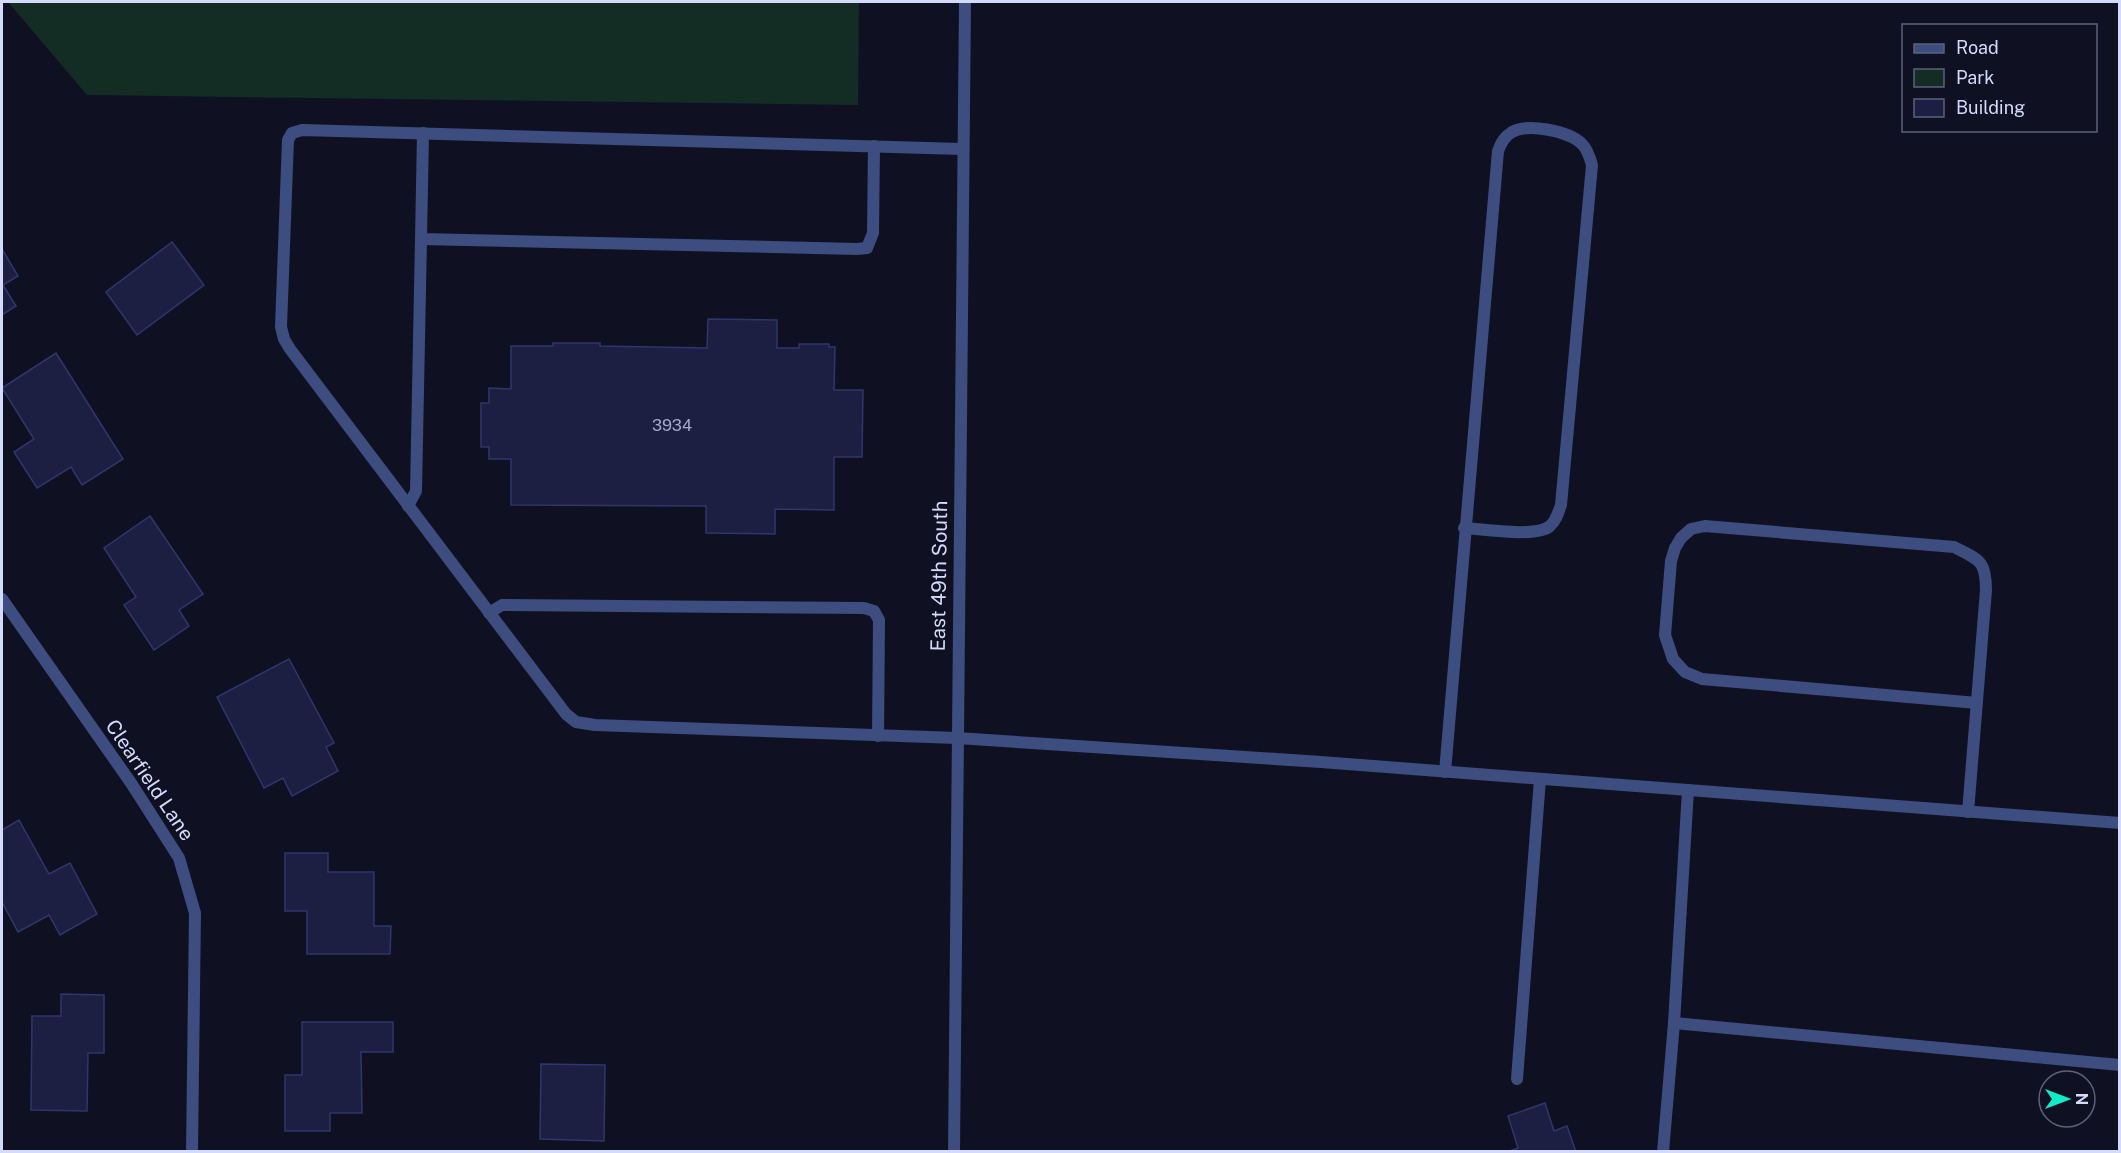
<svg xmlns="http://www.w3.org/2000/svg" width="2121" height="1153" viewBox="0 0 2121 1153" font-family="'Public Sans',sans-serif">
<style>
.green{fill:#132c24}
.building{fill:#1d1f42;stroke:#30356d;stroke-width:1.5}
.lines{fill:none;stroke-linecap:round;stroke-linejoin:round}
.service{stroke:#3d4d7f;stroke-width:12}
.minor{stroke:#3d4d7f;stroke-width:12}
.tertiary{stroke:#3d4d7f;stroke-width:12}
.labels{text-anchor:middle;stroke-width:4.5;stroke-linejoin:round;paint-order:stroke}
.number-label{font-size:16px;fill:#a6abce}
.street-label{font-size:20px;fill:#d4dafc;stroke:#0f1123}
</style>
<rect width="100%" height="100%" fill="#0f1123"/>
<!-- green -->
<path class="green" d="M8 2H859L858 105 87 95Z"/>
<!-- building -->
<g class="building">
<path d="M172 242 204 285 137 335 106 292Z"/>
<path d="M2 249 18 276 3 285 16 306 2 315Z"/>
<path d="M708 319 777 320V348H799V344H829V347H835L834 390H863L862 457H834V510L775 509V534L706 533V506L511 505V459H489V447H481V403H489V388L511 389V346H553V343H600V346L707 348Z"/>
<path d="M56 353 123 459 82 485 71 467 37 488 14 452 34 439 2 388Z"/>
<path d="M150 516 203 594 179 610 189 626 154 650 124 605 136 597 104 548Z"/>
<path d="M289 659 334 743 326 747 338 771 292 796 283 778 264 788 217 697Z"/>
<path d="M19 820 49 874 70 863 97 914 60 935 49 915 18 932 2 902V830Z"/>
<path d="M285 853H328V872H374V926H391L390 954H307V911H285Z"/>
<path d="M61 994 104 995V1053H88L87 1111 31 1110 32 1016H61Z"/>
<path d="M302 1022H393V1052H361L362 1113H330V1131H285V1075H302Z"/>
<path d="M541 1064 605 1065 604 1141 540 1139Z"/>
<path d="M1545 1103 1554 1131 1567 1126 1576 1152H1507L1518 1148 1508 1116Z"/>
</g>
<g class="lines">
<!-- service -->
<g class="service">
<path d="M423 133 421 239 857 249 867 248 873 233 874 146"/>
<path d="M408 506 416 491 421 239"/>
<path d="M489 613 502 605 864 608 874 611 879 620 878 736"/>
<path d="M957 738 595 725 576 722 566 714 290 349 284 339 281 327 288 140 292 133 302 130 962 149"/>
<path d="M1445 772 1498 151C1501 143 1504 137 1512 132 1528 123 1569 131 1582 144 1588 150 1590 158 1592 165L1561 505C1558 513 1556 521 1550 526 1537 538 1482 529 1464 528"/>
<path d="M1968 812 1986 590C1986 560 1979 560 1954 547L1705 526 1691 529 1681 538 1675 548 1671 561 1665 635 1673 659 1685 672 1702 679 1977 703"/>
<path d="M1674 1023 2120 1065"/>
<path d="M1517 1079 1540 779"/>
<path d="M1663 1152 1674 1023 1688 790"/>
</g>
<!-- minor -->
<g class="minor">
<path d="M2 599 131 783 179 858 195 913 192 1152"/>
<path d="M957 738 1321 762 2120 823"/>
</g>
<!-- tertiary -->
<path class="tertiary" d="M954 1152 965 2"/>
</g>
<g class="labels">
<!-- number labels -->
<g class="number-label">
<text x="672" y="431">3934</text>
</g>
<!-- street labels -->
<g class="street-label">
<text transform="translate(939 576) rotate(-89)" y="7">East 49th South</text>
<text transform="translate(150 780) rotate(56)" y="7">Clearfield Lane</text>
</g>
</g>
<!-- border -->
<rect width="2121" height="1153" fill="none" stroke="#d4dafc" stroke-width="6"/>
<!-- legend -->
<rect x="1902" y="24" width="195" height="108" fill="#0f1123" stroke="#5e617a" stroke-width="1.5"/>
<rect x="1914" y="44" width="30" height="9" fill="#3d4d7f" stroke="#5e617a" stroke-width="1.5"/>
<text x="1956" y="54" font-size="18" fill="#d4dafc">Road</text>
<rect x="1914" y="69" width="30" height="18" fill="#132c24" stroke="#5e617a" stroke-width="1.5"/>
<text x="1956" y="84" font-size="18" fill="#d4dafc">Park</text>
<rect x="1914" y="99" width="30" height="18" fill="#1d1f42" stroke="#5e617a" stroke-width="1.5"/>
<text x="1956" y="114" font-size="18" fill="#d4dafc">Building</text>
<!-- north arrow -->
<g transform="translate(2067 1099) rotate(90)"><circle r="28" fill="#0f1123" stroke="#5e617a" stroke-width="1.5"/>
<path d="M0-4.5L10 22L0 15L-10 22Z" fill="#0fedc7"/>
<text y="-9" font-size="16" font-weight="bold" text-anchor="middle" fill="#d4dafc">N</text>
</g>
</svg>
